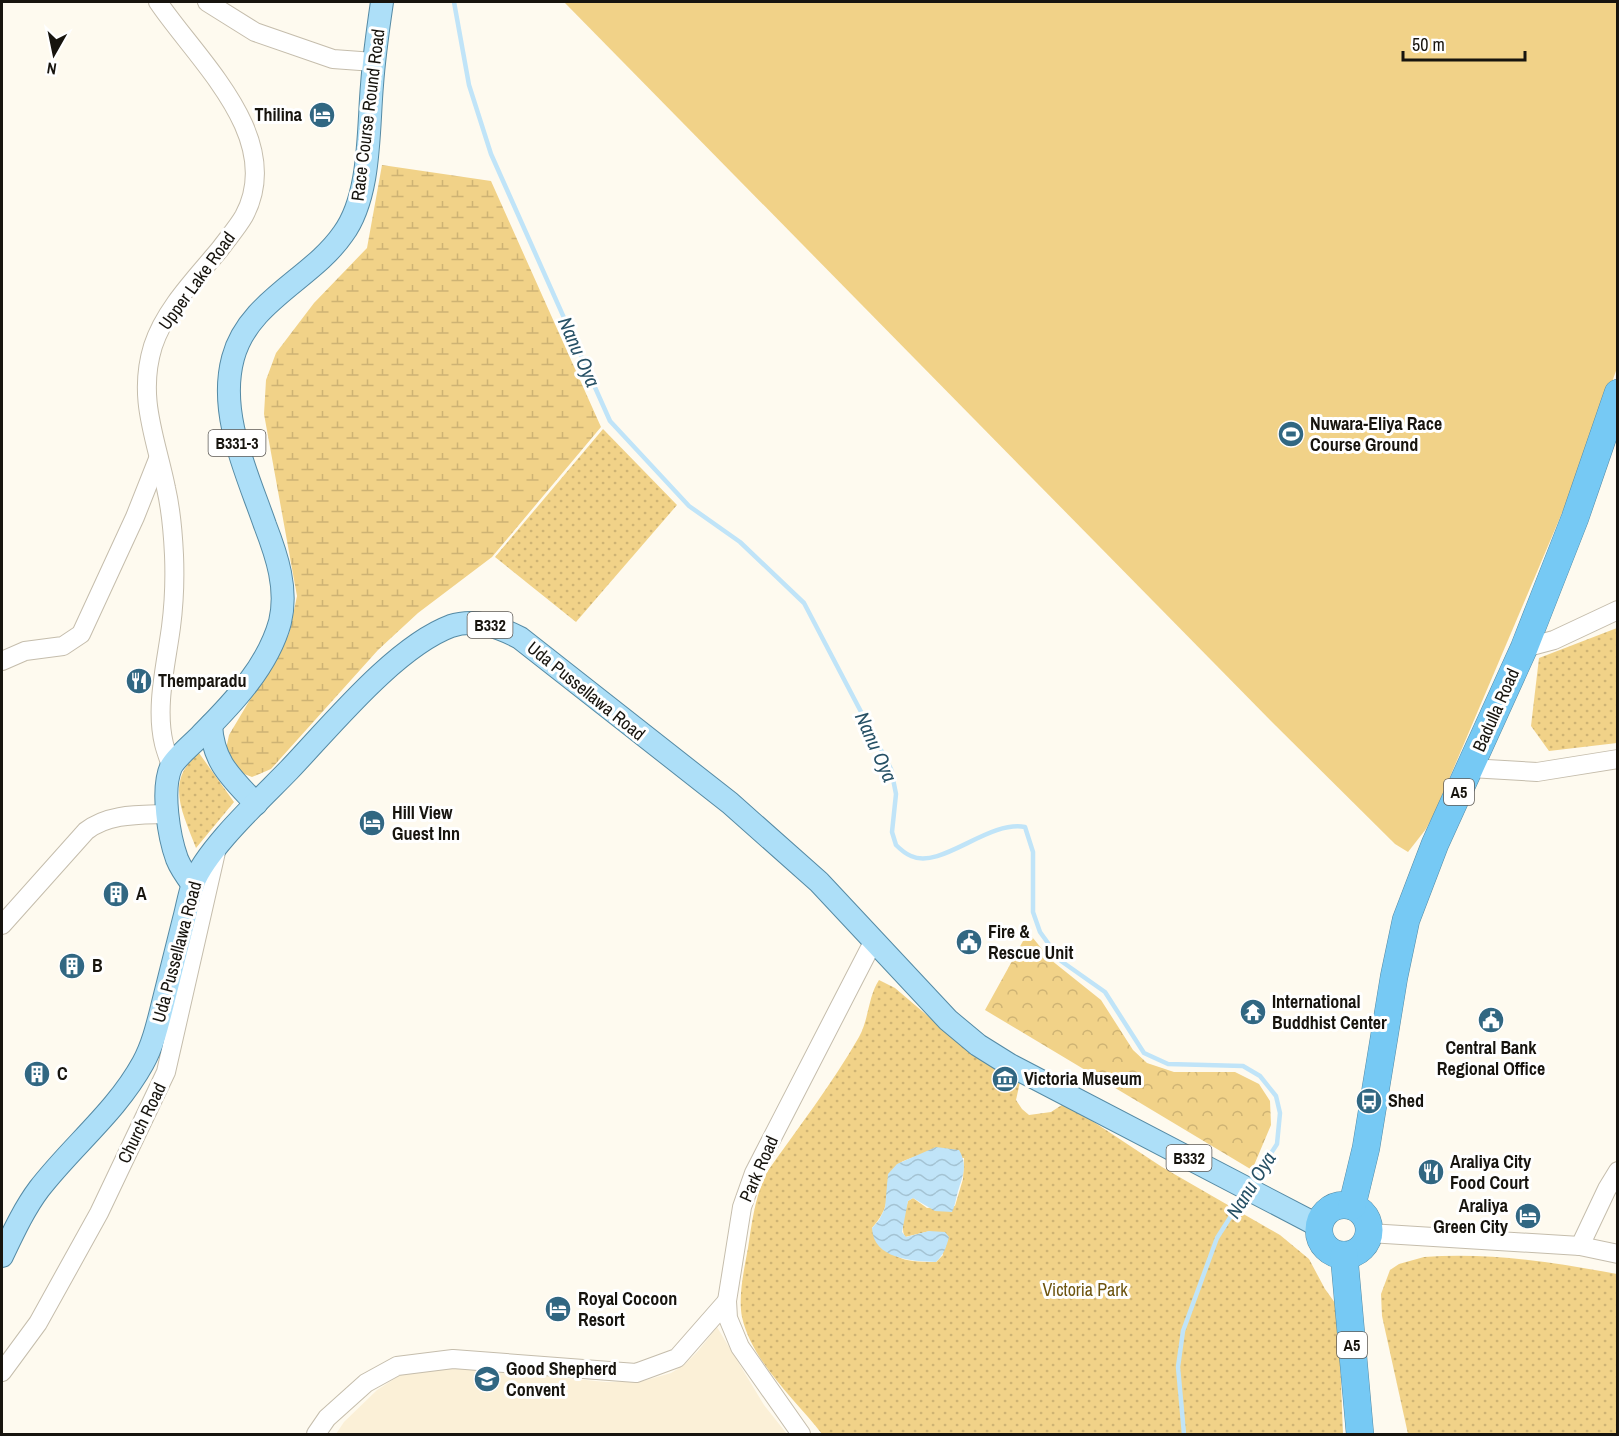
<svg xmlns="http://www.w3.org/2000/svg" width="1619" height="1436" viewBox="0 0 1619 1436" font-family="'Archivo Narrow',sans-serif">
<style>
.built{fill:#fbf0d7}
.grass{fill:url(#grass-dots);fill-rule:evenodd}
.forest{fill:url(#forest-crowns)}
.wetland{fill:url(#wetland-marsh)}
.pitch{fill:#f1d288}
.water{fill:url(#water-waves)}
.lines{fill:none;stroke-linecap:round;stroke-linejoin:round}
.stream{stroke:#c0e4f8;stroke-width:4.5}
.minor-casing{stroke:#c5bdac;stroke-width:20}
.major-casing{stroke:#558aa4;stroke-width:24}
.highway-casing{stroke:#558aa4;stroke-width:28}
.minor{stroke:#fff;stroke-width:18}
.major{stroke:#addff8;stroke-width:22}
.highway{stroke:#76c9f4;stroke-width:27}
.labels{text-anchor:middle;stroke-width:6;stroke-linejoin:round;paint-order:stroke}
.shield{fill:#fff;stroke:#5d5a56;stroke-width:1.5}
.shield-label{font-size:16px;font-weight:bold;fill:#17140e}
.poi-label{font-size:18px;font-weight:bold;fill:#17140e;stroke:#fff;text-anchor:start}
.street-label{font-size:18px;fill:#17140e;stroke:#fff}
.park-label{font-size:18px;fill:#6d540f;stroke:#fff}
.water-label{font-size:20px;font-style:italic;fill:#265065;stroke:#fff}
</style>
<defs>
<pattern id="grass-dots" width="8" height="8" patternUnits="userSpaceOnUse" patternTransform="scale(1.5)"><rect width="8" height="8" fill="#f1d288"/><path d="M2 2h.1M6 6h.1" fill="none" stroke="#ceb374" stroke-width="1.8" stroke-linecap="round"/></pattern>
<pattern id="forest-crowns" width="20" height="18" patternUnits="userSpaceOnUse" patternTransform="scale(1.5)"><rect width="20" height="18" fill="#f1d288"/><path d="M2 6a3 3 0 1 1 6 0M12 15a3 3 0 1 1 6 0" fill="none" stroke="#ceb374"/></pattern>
<pattern id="wetland-marsh" width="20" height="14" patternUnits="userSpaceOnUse" patternTransform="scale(1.5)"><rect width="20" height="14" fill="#f1d288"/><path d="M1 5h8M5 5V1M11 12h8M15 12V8" fill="none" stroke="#ceb374"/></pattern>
<pattern id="water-waves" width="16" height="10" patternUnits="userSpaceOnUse" patternTransform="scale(1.5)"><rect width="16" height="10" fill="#c0e4f8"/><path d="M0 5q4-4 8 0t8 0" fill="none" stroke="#a4c3d3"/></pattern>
</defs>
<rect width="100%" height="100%" fill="#fefaef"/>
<!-- built -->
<path class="built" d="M717 1327 764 1405 787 1434H336L344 1422 377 1390 405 1372 421 1367 465 1368 606 1382 643 1381 671 1373 684 1365 698 1351Z"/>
<!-- grass -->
<g class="grass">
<path d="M603 429 677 505 576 622 495 557Z"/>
<path d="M1617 628V743L1549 751 1531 726 1539 658Z"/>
<path d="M199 753 234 802 196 848C183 813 164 781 199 753Z"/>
<path d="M879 980 895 988 936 1023 1020 1082 1016 1100 1022 1109 1029 1115 1051 1112 1065 1103 1162 1167 1280 1235 1309 1259 1325 1289 1338 1307 1343 1434H822C795 1399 752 1362 742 1317 738 1296 744 1270 748 1248 752 1222 755 1196 767 1172 798 1128 832 1084 859 1037 869 1019 868 997 879 980ZM914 1157 964 1158 963 1179 955 1206 927 1208 913 1198 908 1201C905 1212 900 1227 905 1237L930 1231 943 1255 936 1262C897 1262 895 1259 872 1228 880 1219 886 1209 887 1197 888 1184 886 1177 897 1166 900 1161 909 1159 914 1157Z"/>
<path d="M1424 1257C1488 1252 1554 1262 1617 1274V1434H1408L1382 1316 1381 1294 1390 1270 1399 1264Z"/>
</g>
<!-- forest -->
<path class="forest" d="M1028 932 1051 960 1101 1000 1133 1050 1147 1063 1174 1072H1235L1259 1084 1270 1101 1271 1125 1252 1170 985 1010Z"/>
<!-- wetland -->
<path class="wetland" d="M382 165 491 181 601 427 492 557 418 613 378 650 271 769 252 777 234 770 225 754 229 735 289 634 297 596 264 414 266 380 276 353 314 303 367 248Z"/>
<!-- pitch -->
<path class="pitch" d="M564 2H1617V368L1587 454 1435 812 1426 829 1408 852 1395 844 1272 722Z"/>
<!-- water -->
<path class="water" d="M936 1147 959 1150C967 1164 964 1173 959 1188 956 1196 956 1204 952 1212L935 1211 913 1198 908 1201 902 1232 906 1237 929 1231 945 1232 949 1237C946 1248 944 1254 936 1262 912 1261 873 1259 872 1228L879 1220 885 1208 888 1174 897 1164Z"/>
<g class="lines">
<!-- stream -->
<g class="stream">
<path d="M454 2 469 85 491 154 610 421 689 506 740 542 804 603 891 769 896 794 892 832 896 845C900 849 906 854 911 856 941 870 988 820 1025 827L1033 852V912L1040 932 1061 961 1105 992 1144 1053 1168 1064 1243 1066 1260 1076 1276 1096 1280 1113 1277 1144 1251 1184"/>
<path d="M1184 1434 1178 1367 1183 1331 1217 1238 1245 1194"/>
</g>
<defs>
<g id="minor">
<path d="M158 2C197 60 286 138 244 216 237 228 228 238 220 249 196 278 165 309 153 346 137 398 156 438 166 488 171 510 173 533 174 555 175 579 174 604 171 627 166 665 155 707 164 744 166 752 169 759 171 766"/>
<path d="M207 2 255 32 333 59 374 62"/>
<path d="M1524 648 1554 640 1618 610"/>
<path d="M2 661 25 651 63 646 81 634 135 517 158 459"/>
<path d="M1470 768 1537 772 1618 759"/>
<path d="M2 925 86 831C109 813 140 815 167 814"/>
<path d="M1369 1233 1580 1246 1618 1254"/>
<path d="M1580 1246 1607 1189 1618 1171"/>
<path d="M2 1372 38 1323 99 1213 166 1072 216 852"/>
<path d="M316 1434 327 1418 366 1383 397 1366 453 1359 636 1373 677 1358 727 1301"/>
<path d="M801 1434 740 1347 728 1318 727 1301 742 1207 754 1173 874 940"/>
</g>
<g id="major">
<path d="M211 725C213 763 232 778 256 804"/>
<path d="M193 885C187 877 181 869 177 859 169 837 161 790 171 767 176 757 194 743 202 734 233 703 268 666 280 622 288 589 277 556 265 525 247 473 218 414 233 358 248 301 312 279 343 234 371 196 368 130 372 85 374 57 378 29 382 2"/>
<path d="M2 1256C13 1233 24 1209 39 1189 73 1145 116 1112 143 1063 153 1045 158 1023 163 1003 170 975 177 947 184 919 187 908 189 895 193 884 206 849 262 798 289 770 331 726 395 647 451 626 475 618 499 627 520 638L730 803 819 882 948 1020 978 1045 1010 1065 1319 1226"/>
</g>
<g id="highway">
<circle cx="1344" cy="1230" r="25"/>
<path d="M1352 1206 1366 1148 1394 977 1406 920 1435 844 1524 648 1575 518 1618 393"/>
<path d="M1344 1255 1360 1434"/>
</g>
</defs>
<!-- minor casing -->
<use href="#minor" class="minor-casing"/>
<!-- major casing -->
<use href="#major" class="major-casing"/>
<!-- highway casing -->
<use href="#highway" class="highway-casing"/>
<!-- minor -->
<use href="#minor" class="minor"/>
<!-- major -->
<use href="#major" class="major"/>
<!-- highway -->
<use href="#highway" class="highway"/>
</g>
<!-- icons -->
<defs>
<symbol id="hotel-disc" viewBox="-11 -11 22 22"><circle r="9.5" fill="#316782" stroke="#fff"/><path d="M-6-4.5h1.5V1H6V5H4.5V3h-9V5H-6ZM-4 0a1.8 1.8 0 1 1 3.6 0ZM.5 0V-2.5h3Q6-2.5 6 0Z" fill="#fff"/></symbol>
<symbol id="stadium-disc" viewBox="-11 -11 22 22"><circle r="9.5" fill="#316782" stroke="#fff"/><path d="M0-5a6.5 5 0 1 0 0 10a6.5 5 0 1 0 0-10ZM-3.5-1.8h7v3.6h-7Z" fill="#fff"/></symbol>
<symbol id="restaurant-disc" viewBox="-11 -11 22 22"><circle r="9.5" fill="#316782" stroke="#fff"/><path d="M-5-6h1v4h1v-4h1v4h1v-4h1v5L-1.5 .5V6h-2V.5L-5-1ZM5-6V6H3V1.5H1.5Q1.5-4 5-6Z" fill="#fff"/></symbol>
<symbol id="building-disc" viewBox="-11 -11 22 22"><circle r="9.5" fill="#316782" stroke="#fff"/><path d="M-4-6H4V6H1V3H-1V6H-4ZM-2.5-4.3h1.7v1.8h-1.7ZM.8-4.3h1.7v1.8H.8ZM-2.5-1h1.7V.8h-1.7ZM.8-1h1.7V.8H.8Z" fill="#fff"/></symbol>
<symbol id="civic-disc" viewBox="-11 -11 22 22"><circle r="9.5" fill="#316782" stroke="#fff"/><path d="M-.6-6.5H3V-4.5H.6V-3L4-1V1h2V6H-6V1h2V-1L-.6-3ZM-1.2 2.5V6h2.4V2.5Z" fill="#fff"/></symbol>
<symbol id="temple-disc" viewBox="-11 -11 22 22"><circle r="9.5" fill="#316782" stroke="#fff"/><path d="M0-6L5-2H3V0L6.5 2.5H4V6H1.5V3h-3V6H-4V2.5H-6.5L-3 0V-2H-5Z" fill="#fff"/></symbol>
<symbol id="museum-disc" viewBox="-11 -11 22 22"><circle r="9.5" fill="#316782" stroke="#fff"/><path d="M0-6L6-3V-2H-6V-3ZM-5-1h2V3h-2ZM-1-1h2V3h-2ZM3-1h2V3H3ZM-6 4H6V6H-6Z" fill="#fff"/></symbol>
<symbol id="bus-disc" viewBox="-11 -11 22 22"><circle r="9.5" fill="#316782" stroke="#fff"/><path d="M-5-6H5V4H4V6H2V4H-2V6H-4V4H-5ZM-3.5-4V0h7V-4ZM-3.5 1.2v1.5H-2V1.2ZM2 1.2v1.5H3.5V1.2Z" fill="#fff"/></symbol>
<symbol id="school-disc" viewBox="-11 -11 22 22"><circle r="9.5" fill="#316782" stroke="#fff"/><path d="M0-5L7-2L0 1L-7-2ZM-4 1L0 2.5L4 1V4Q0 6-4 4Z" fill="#fff"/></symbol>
</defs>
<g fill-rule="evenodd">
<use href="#hotel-disc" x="307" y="100" width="30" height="30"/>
<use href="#stadium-disc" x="1276" y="419" width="30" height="30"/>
<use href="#restaurant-disc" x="124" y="666" width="30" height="30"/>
<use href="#hotel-disc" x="357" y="808" width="30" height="30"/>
<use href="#building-disc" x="101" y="879" width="30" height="30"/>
<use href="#civic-disc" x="954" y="927" width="30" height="30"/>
<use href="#building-disc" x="57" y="951" width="30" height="30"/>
<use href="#temple-disc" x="1238" y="997" width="30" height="30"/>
<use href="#civic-disc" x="1476" y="1005" width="30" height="30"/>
<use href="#building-disc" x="22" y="1059" width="30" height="30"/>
<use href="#museum-disc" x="990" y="1064" width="30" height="30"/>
<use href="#bus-disc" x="1354" y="1086" width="30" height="30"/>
<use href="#restaurant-disc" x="1416" y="1157" width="30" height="30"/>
<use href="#hotel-disc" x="1513" y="1201" width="30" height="30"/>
<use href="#hotel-disc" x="543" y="1294" width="30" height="30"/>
<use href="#school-disc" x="472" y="1364" width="30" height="30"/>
</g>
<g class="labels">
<!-- shield labels -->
<g class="shield">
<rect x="208.5" y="430" width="57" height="26" rx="4.5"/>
<rect x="467.5" y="612" width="45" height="26" rx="4.5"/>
<rect x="1444" y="779" width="30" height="26" rx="4.5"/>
<rect x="1166.5" y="1145" width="45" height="26" rx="4.5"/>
<rect x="1337" y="1332" width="30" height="26" rx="4.5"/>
</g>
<g class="shield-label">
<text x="237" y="449">B331-3</text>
<text x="490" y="631">B332</text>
<text x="1459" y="798">A5</text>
<text x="1189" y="1164">B332</text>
<text x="1352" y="1351">A5</text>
</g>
<!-- poi labels -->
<g class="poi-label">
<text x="302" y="121" text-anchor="end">Thilina</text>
<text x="1310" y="430">Nuwara-Eliya Race<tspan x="1310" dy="21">Course Ground</tspan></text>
<text x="158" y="687">Themparadu</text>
<text x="392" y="819">Hill View<tspan x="392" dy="21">Guest Inn</tspan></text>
<text x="136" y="900">A</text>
<text x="988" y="938">Fire &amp;<tspan x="988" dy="21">Rescue Unit</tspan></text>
<text x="92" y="972">B</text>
<text x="1272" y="1008">International<tspan x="1272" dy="21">Buddhist Center</tspan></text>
<text x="1491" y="1054" text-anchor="middle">Central Bank<tspan x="1491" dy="21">Regional Office</tspan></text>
<text x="57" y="1080">C</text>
<text x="1024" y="1085">Victoria Museum</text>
<text x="1388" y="1107">Shed</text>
<text x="1450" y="1168">Araliya City<tspan x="1450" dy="21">Food Court</tspan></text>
<text x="1508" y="1212" text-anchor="end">Araliya<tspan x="1508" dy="21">Green City</tspan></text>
<text x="578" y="1305">Royal Cocoon<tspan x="578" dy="21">Resort</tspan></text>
<text x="506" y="1375">Good Shepherd<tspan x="506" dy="21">Convent</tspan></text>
</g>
<!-- street labels -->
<g class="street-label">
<text transform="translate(368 115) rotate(-83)" y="6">Race Course Round Road</text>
<text transform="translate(197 281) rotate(-54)" y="6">Upper Lake Road</text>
<text transform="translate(586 691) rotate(39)" y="6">Uda Pussellawa Road</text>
<text transform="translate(1496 710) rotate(-66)" y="6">Badulla Road</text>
<text transform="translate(177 952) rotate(-75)" y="6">Uda Pussellawa Road</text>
<text transform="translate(142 1123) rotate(-64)" y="6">Church Road</text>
<text transform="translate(759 1169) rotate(-66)" y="6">Park Road</text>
</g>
<!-- park labels -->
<g class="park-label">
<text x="1085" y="1296">Victoria Park</text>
</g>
<!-- water labels -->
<g class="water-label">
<text transform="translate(579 352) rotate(66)" y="7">Nanu Oya</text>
<text transform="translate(876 747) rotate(66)" y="7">Nanu Oya</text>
<text transform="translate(1251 1185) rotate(-58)" y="7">Nanu Oya</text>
</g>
</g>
<!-- border -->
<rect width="1619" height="1436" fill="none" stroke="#17140e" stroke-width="6"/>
<!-- north arrow -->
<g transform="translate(54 54) rotate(189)" stroke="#ffffff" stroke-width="4.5" paint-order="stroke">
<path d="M0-4.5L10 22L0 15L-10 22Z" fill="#17140e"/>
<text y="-9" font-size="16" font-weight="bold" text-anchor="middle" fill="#17140e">N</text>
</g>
<!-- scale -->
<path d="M1403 51v9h122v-9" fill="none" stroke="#17140e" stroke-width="3"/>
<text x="1412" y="51" font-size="18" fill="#17140e" stroke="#ffffff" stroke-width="4.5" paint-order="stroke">50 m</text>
</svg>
